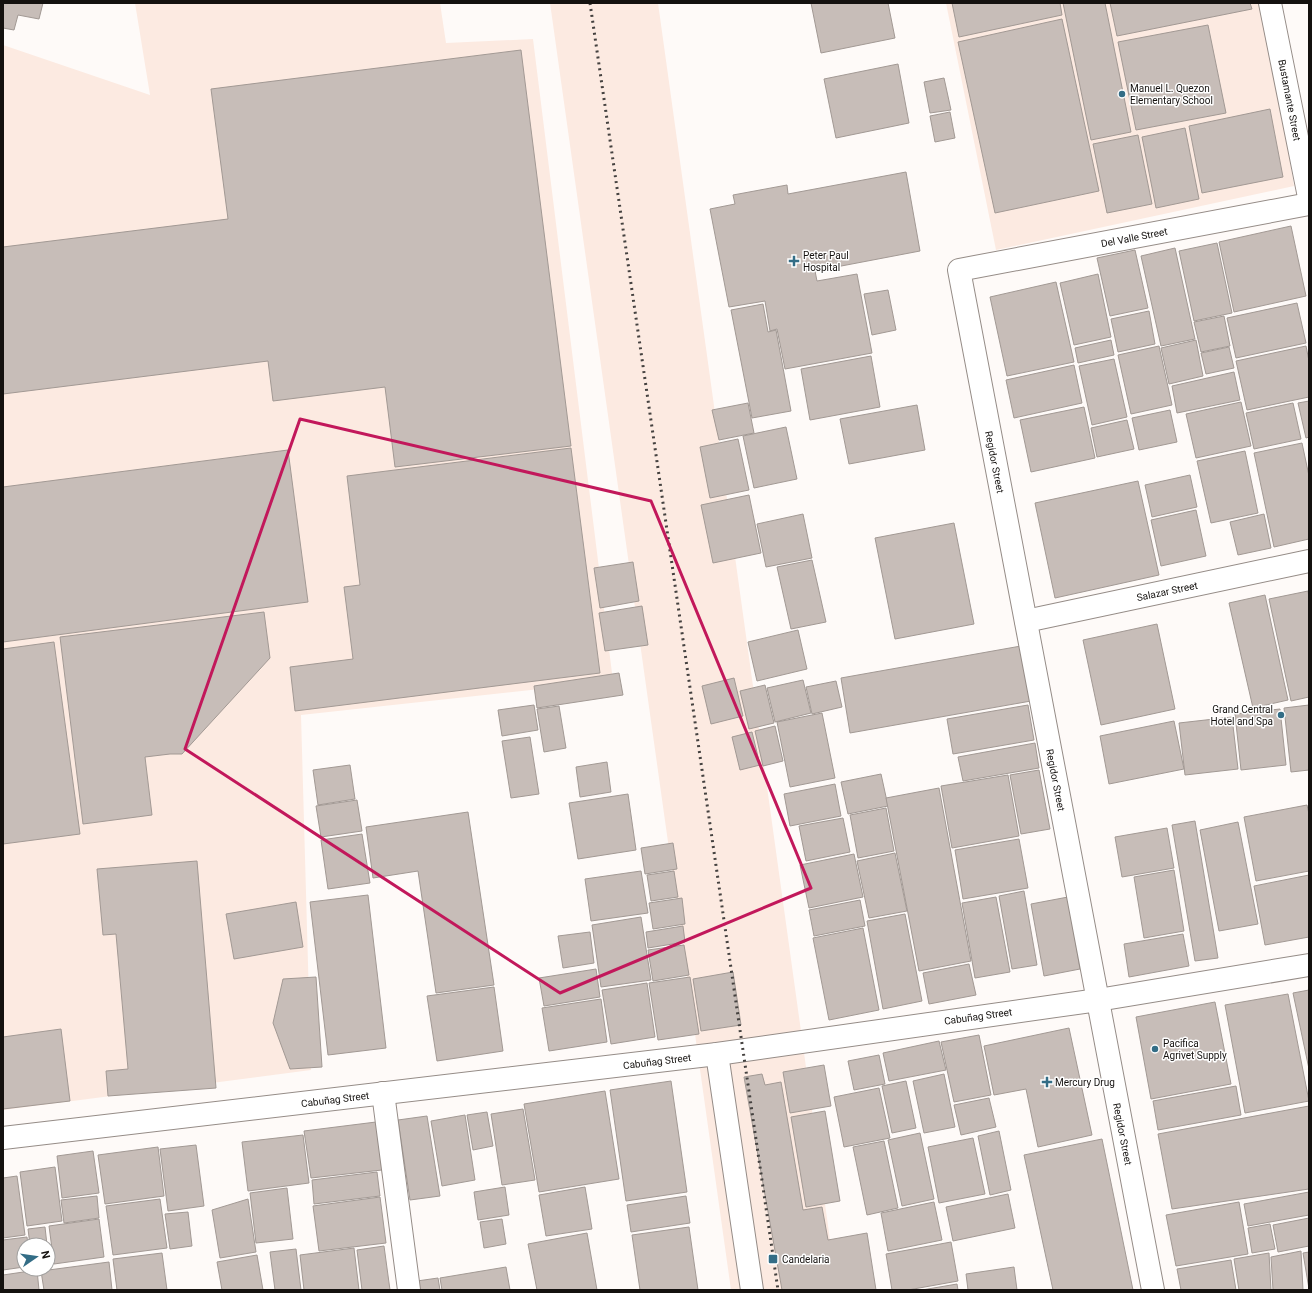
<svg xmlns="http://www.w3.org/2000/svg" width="1312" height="1293" viewBox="0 0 1312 1293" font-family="Roboto,sans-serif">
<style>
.built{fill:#fceae1}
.building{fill:#c7bdb8;stroke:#a29994}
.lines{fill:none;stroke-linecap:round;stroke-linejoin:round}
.street-casing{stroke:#958c87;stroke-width:24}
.secondary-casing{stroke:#958c87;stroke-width:24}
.street{stroke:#fff;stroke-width:22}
.secondary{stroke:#fff;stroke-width:22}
.rail{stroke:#44413f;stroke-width:3;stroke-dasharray:2 4;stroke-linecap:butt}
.marked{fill:none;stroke:#c2185b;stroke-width:3;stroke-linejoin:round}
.poi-dot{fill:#336d86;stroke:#fff;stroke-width:1.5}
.labels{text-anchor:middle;stroke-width:3;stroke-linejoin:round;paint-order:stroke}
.poi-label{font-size:10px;fill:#14110f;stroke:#fff;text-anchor:start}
.street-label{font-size:10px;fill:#14110f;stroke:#fff}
</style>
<rect width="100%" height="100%" fill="#fefaf8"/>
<!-- built -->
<g class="built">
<path d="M135 3H440L446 43 533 39 613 681 301 715 311 1070 3 1110V45L150 95Z"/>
<path d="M550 3H658L837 1290H731Z"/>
<path d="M946 3H1265L1294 186 996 250Z"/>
</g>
<!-- building -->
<g class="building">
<path d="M3 3H43L39 19 18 15 14 30 3 28Z"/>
<path d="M811 3H888L895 38 821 53Z"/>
<path d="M952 3H1060L1062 15 959 37Z"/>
<path d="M1063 3H1105L1131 132 1091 140Z"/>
<path d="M1110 3H1250L1252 9 1117 36Z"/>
<path d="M1062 19 1099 191 995 213 958 42Z"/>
<path d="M1208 25 1226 113 1136 130 1118 42Z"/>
<path d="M521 50 571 446 395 467 385 387 273 401 268 361 3 394V247L228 219 211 89Z"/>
<path d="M898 64 909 123 836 138 824 79Z"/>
<path d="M944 78 951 110 930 113 924 82Z"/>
<path d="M1270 109 1283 177 1202 193 1189 126Z"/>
<path d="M950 112 955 138 935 142 930 116Z"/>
<path d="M1185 128 1199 199 1156 208 1142 137Z"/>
<path d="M1138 135 1152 204 1107 213 1093 144Z"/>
<path d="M906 172 920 251 815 271 817 281 857 274 872 353 785 369 777 329 770 331 765 301 729 307 710 209 735 204 733 195 787 185 788 194Z"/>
<path d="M1291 226 1306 296 1234 312 1219 242Z"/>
<path d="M1217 243 1232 313 1194 321 1179 251Z"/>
<path d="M1175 248 1195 339 1161 346 1141 256Z"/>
<path d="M1135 250 1148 308 1110 316 1097 258Z"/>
<path d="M1098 274 1111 337 1074 345 1060 283Z"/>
<path d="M1056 282 1074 362 1007 376 990 297Z"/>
<path d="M888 290 896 330 872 335 864 294Z"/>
<path d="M1297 303 1306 343 1236 358 1227 318Z"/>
<path d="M763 304 768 332 776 330 791 411 752 418 731 310Z"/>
<path d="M1149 311 1155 344 1118 352 1111 319Z"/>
<path d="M1224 316 1230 346 1201 352 1194 322Z"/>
<path d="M1111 340 1114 355 1078 363 1075 348Z"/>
<path d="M1196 340 1203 376 1169 384 1161 348Z"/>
<path d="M1159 346 1172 405 1131 414 1118 355Z"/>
<path d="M1306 346 1309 361V397L1247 410 1236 361Z"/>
<path d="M1229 347 1234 368 1206 374 1201 353Z"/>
<path d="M871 356 880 407 810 420 801 369Z"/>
<path d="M1114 359 1127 417 1092 425 1079 366Z"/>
<path d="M1074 365 1082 403 1014 418 1006 380Z"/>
<path d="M1234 372 1240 400 1177 413 1172 386Z"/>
<path d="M1309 401V437L1306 438 1298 403Z"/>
<path d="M1241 402 1251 446 1196 458 1186 414Z"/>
<path d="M748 403 754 433 719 440 712 410Z"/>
<path d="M1293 403 1301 439 1254 449 1246 413Z"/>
<path d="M917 405 925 450 849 464 840 419Z"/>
<path d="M1084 407 1095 458 1031 472 1020 420Z"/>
<path d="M1170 410 1177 442 1139 450 1132 418Z"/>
<path d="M1127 420 1134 449 1097 457 1091 428Z"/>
<path d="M786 427 797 479 754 488 743 436Z"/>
<path d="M738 439 749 490 710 498 700 447Z"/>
<path d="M1302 443 1309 476V539L1274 547 1254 453Z"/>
<path d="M571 448 600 673 295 711 290 667 353 659 344 587 360 585 347 476Z"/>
<path d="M288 450 308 602 3 642V487Z"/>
<path d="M1245 451 1258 513 1211 523 1197 461Z"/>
<path d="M1190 475 1197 507 1152 517 1145 485Z"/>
<path d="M1138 481 1159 575 1055 598 1035 503Z"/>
<path d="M749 495 761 553 713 563 701 505Z"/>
<path d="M1196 510 1206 556 1161 566 1151 520Z"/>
<path d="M803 514 812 558 766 567 757 524Z"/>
<path d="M1264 514 1271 548 1238 555 1230 522Z"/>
<path d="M954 523 974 624 895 639 875 538Z"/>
<path d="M812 560 826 622 791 629 777 567Z"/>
<path d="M633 562 639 601 600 608 594 568Z"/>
<path d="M1308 591 1309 598V697L1291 701 1269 599Z"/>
<path d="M1265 595 1288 700 1253 708 1229 603Z"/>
<path d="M642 606 648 645 605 651 599 613Z"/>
<path d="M264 612 270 658 182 754H170L145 757 152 815 83 824 60 637Z"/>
<path d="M1157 624 1175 709 1101 725 1083 640Z"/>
<path d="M798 630 807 669 757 681 748 642Z"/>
<path d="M54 642 80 834 3 844V649Z"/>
<path d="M1021 646 1031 701 850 733 841 678Z"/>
<path d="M619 673 623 695 537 708 534 686Z"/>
<path d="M734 678 743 716 711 724 702 686Z"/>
<path d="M803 680 811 713 775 722 767 688Z"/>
<path d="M836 681 842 707 812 714 806 687Z"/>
<path d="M765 685 774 723 749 729 740 691Z"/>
<path d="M534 705 538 730 502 736 498 710Z"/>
<path d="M1028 705 1034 740 953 754 947 719Z"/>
<path d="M1309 705V770L1291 772 1284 708Z"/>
<path d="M559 706 566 748 544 752 537 709Z"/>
<path d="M1280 709 1286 765 1241 770 1235 714Z"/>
<path d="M822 713 835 778 790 787 777 722Z"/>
<path d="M1232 717 1238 769 1185 775 1179 723Z"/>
<path d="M1174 721 1184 769 1109 784 1100 736Z"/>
<path d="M775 726 783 761 763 766 755 731Z"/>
<path d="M752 732 760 765 740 770 732 737Z"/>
<path d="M530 737 539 794 511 798 502 741Z"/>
<path d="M1035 743 1039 768 963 781 958 757Z"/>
<path d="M607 762 611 792 580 797 576 767Z"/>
<path d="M350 765 355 799 318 805 313 770Z"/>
<path d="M1039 770 1050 829 1021 834 1010 775Z"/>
<path d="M881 774 888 806 848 814 841 782Z"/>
<path d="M1008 775 1019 836 952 848 941 786Z"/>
<path d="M835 784 841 816 790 826 784 794Z"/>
<path d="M939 788 971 961 919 971 886 798Z"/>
<path d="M628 794 636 850 578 859 569 803Z"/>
<path d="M357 800 362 831 321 837 316 806Z"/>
<path d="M1307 805 1309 814V871L1256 881 1244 817Z"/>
<path d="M886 808 894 851 858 858 850 815Z"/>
<path d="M468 812 494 985 436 993 418 871 373 878 366 827Z"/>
<path d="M843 818 850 852 806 861 799 826Z"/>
<path d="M1195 821 1218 958 1195 961 1172 825Z"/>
<path d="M1238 822 1258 924 1219 931 1200 830Z"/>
<path d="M1167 828 1174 868 1122 877 1115 837Z"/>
<path d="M362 834 370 883 328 889 321 840Z"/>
<path d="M1019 839 1028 888 963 899 955 850Z"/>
<path d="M673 843 677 869 645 874 641 848Z"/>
<path d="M895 853 907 911 869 918 857 861Z"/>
<path d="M854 854 863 897 809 908 800 865Z"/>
<path d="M197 861 216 1088 108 1096 106 1071 128 1069 116 934 103 935 97 869Z"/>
<path d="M1174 870 1184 931 1144 938 1134 877Z"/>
<path d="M641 871 648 913 591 921 585 879Z"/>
<path d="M674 871 678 897 651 901 647 875Z"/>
<path d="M1309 875V937L1265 945 1254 886Z"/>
<path d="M1024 891 1037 965 1012 969 999 896Z"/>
<path d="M368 895 386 1048 328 1055 310 902Z"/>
<path d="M996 897 1010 972 975 978 962 903Z"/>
<path d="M1068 897 1080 969 1044 976 1031 904Z"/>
<path d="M682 898 685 924 653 929 649 903Z"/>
<path d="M860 900 865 926 814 936 809 910Z"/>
<path d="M296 902 303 947 234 959 226 914Z"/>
<path d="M905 914 922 1001 883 1009 867 921Z"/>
<path d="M641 917 651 980 601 987 592 925Z"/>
<path d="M683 926 685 942 648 948 646 932Z"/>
<path d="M863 928 879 1010 829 1020 813 938Z"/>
<path d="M590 932 594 963 563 968 558 936Z"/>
<path d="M1183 934 1189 966 1129 977 1124 944Z"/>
<path d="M684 945 689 975 653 981 648 950Z"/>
<path d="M969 964 976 995 929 1004 923 973Z"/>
<path d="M596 969 600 997 544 1006 539 978Z"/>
<path d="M733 972 741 1025 701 1031 693 979Z"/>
<path d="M316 977 322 1067 290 1069 273 1023 283 979Z"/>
<path d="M690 977 699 1034 658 1040 649 983Z"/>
<path d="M647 983 655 1037 611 1044 602 990Z"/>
<path d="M494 987 503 1051 437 1061 427 996Z"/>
<path d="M1309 990V1069L1293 993Z"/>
<path d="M1288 994 1309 1101 1245 1113 1225 1005Z"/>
<path d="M601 999 607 1042 549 1051 542 1008Z"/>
<path d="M1215 1002 1231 1084 1151 1099 1136 1017Z"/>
<path d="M1069 1028 1092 1135 1038 1147 1026 1089 994 1095 984 1046Z"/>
<path d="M61 1029 70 1101 3 1109V1037Z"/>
<path d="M979 1035 991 1095 954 1102 941 1042Z"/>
<path d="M939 1041 946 1070 889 1081 883 1053Z"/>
<path d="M879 1055 885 1084 854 1090 848 1061Z"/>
<path d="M824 1065 831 1106 790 1113 783 1072Z"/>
<path d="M762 1074 765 1085 781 1082 803 1210 822 1207 828 1240 867 1233 876 1290H782L744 1077Z"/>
<path d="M944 1074 955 1127 924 1133 913 1081Z"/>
<path d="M671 1081 687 1192 626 1201 610 1090Z"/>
<path d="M906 1081 916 1128 892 1133 882 1086Z"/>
<path d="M1236 1086 1241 1115 1158 1130 1153 1101Z"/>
<path d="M879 1088 890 1138 844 1147 834 1097Z"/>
<path d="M605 1091 619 1179 539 1192 524 1104Z"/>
<path d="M989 1098 996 1127 961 1135 954 1105Z"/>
<path d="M1309 1106V1189L1172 1209 1158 1134Z"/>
<path d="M523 1109 535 1180 502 1185 491 1114Z"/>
<path d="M825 1111 840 1201 806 1207 791 1117Z"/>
<path d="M487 1112 493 1146 473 1150 467 1115Z"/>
<path d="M465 1115 475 1180 442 1186 431 1121Z"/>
<path d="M427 1116 440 1196 410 1200 398 1120Z"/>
<path d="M376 1122 382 1170 311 1178 304 1131Z"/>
<path d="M999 1131 1011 1190 990 1195 978 1136Z"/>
<path d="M920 1133 934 1199 902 1206 888 1140Z"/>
<path d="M303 1135 309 1183 248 1191 242 1142Z"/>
<path d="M973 1138 985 1194 939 1203 928 1147Z"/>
<path d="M1102 1139 1133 1290H1053L1024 1155Z"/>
<path d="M884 1141 898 1208 867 1215 853 1147Z"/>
<path d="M196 1145 204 1206 168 1211 160 1149Z"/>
<path d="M158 1147 164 1196 105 1204 98 1155Z"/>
<path d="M93 1151 99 1193 62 1198 57 1156Z"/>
<path d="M55 1167 62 1221 27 1226 20 1172Z"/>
<path d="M377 1172 380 1196 314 1204 312 1180Z"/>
<path d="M17 1176 25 1235 3 1238V1178Z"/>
<path d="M505 1187 509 1215 478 1220 474 1192Z"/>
<path d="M585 1187 592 1229 546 1236 539 1195Z"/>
<path d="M287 1188 293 1239 256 1243 250 1193Z"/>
<path d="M1309 1192V1215L1248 1226 1244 1204Z"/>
<path d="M1008 1194 1015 1228 953 1241 946 1207Z"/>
<path d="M97 1196 99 1218 64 1223 61 1200Z"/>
<path d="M686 1196 690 1223 631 1232 627 1205Z"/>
<path d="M380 1197 386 1243 319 1251 313 1206Z"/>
<path d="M160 1199 167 1248 113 1255 106 1206Z"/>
<path d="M248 1199 256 1252 220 1258 212 1210Z"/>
<path d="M934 1202 942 1240 888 1251 881 1213Z"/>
<path d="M1239 1202 1248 1254 1176 1266 1166 1215Z"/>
<path d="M188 1212 192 1246 170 1249 165 1214Z"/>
<path d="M1309 1218V1246L1278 1252 1273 1225Z"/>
<path d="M99 1219 104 1257 54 1264 49 1226Z"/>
<path d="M502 1219 506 1244 484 1248 480 1222Z"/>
<path d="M1270 1224 1275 1249 1252 1253 1248 1228Z"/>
<path d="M45 1227 47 1245H30L28 1229Z"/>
<path d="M689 1227 698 1290H640L632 1235Z"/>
<path d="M587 1233 597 1290H537L528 1244Z"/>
<path d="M27 1237 28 1245H24V1267L3 1270V1240Z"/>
<path d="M951 1242 958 1281 908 1290H892L886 1254Z"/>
<path d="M384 1246 390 1290H362L357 1250Z"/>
<path d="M354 1248 359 1290H304L300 1255Z"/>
<path d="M296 1249 301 1290H275L270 1252Z"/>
<path d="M1301 1251 1303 1290H1273L1271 1257Z"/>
<path d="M1309 1252V1289L1303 1253Z"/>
<path d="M162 1253 167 1290H117L113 1259Z"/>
<path d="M1269 1253 1271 1290H1239L1234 1259Z"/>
<path d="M257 1255 263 1290H222L217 1262Z"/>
<path d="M1231 1260 1236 1290H1181L1177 1269Z"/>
<path d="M109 1262 112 1290H44L41 1271Z"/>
<path d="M506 1267 510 1290H442L440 1278Z"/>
<path d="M1014 1267 1017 1290H968L966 1274Z"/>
<path d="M37 1270 39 1290H3V1275Z"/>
<path d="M438 1278 440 1290H412L410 1282Z"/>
<path d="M957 1284 958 1290H922Z"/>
</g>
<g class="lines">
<defs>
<g id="street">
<path d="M1270 3 1309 197"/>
<path d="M1026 621 1309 561"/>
<path d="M717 1054 752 1290"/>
<path d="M383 1093 409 1290"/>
<path d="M1153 1290 959 270 1309 204"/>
</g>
<path id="secondary" d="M3 1138 717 1054 1098 1000 1309 965"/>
</defs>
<!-- street casing -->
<use href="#street" class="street-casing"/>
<!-- secondary casing -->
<use href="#secondary" class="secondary-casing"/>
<!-- street -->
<use href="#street" class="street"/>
<!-- secondary -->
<use href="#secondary" class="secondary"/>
<!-- rail -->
<path class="rail" d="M590 3 778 1290"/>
</g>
<!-- marked area -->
<path class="marked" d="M300 419 651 501 811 888 560 993 185 749Z"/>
<!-- markers -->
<g class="poi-dot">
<circle cx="1122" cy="94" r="4"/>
<path d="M792 255h4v4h4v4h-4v4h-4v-4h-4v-4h4z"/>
<circle cx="1281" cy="715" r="4"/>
<circle cx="1155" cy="1049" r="4"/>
<path d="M1045 1076h4v4h4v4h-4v4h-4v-4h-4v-4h4z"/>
<rect x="768" y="1254" width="10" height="10" rx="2"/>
</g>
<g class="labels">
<!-- poi labels -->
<g class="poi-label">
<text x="1130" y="92">Manuel L. Quezon<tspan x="1130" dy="12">Elementary School</tspan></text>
<text x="803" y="259">Peter Paul<tspan x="803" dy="12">Hospital</tspan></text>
<text x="1273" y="713" text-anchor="end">Grand Central<tspan x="1273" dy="12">Hotel and Spa</tspan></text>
<text x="1163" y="1047">Pacifica<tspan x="1163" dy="12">Agrivet Supply</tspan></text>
<text x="1055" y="1086">Mercury Drug</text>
<text x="782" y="1263">Candelaria</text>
</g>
<!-- street labels -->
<g class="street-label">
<text transform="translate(1290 100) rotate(79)" y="4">Bustamante Street</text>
<text transform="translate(1134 237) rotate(-11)" y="4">Del Valle Street</text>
<text transform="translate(995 462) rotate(79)" y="4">Regidor Street</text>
<text transform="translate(1167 591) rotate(-12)" y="4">Salazar Street</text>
<text transform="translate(1056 780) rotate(79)" y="4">Regidor Street</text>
<text transform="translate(978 1016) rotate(-8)" y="4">Cabuñag Street</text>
<text transform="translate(657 1061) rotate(-7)" y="4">Cabuñag Street</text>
<text transform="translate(335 1099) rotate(-7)" y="4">Cabuñag Street</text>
<text transform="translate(1123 1134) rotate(79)" y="4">Regidor Street</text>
</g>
</g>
<!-- border -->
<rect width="1312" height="1293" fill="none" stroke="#14110f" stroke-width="8"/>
<!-- north arrow -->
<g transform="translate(36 1257) rotate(77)"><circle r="19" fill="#ffffff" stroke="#a1a09f"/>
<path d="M0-3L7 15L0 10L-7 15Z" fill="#336d86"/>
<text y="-6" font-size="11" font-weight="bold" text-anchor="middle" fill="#14110f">N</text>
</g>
</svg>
